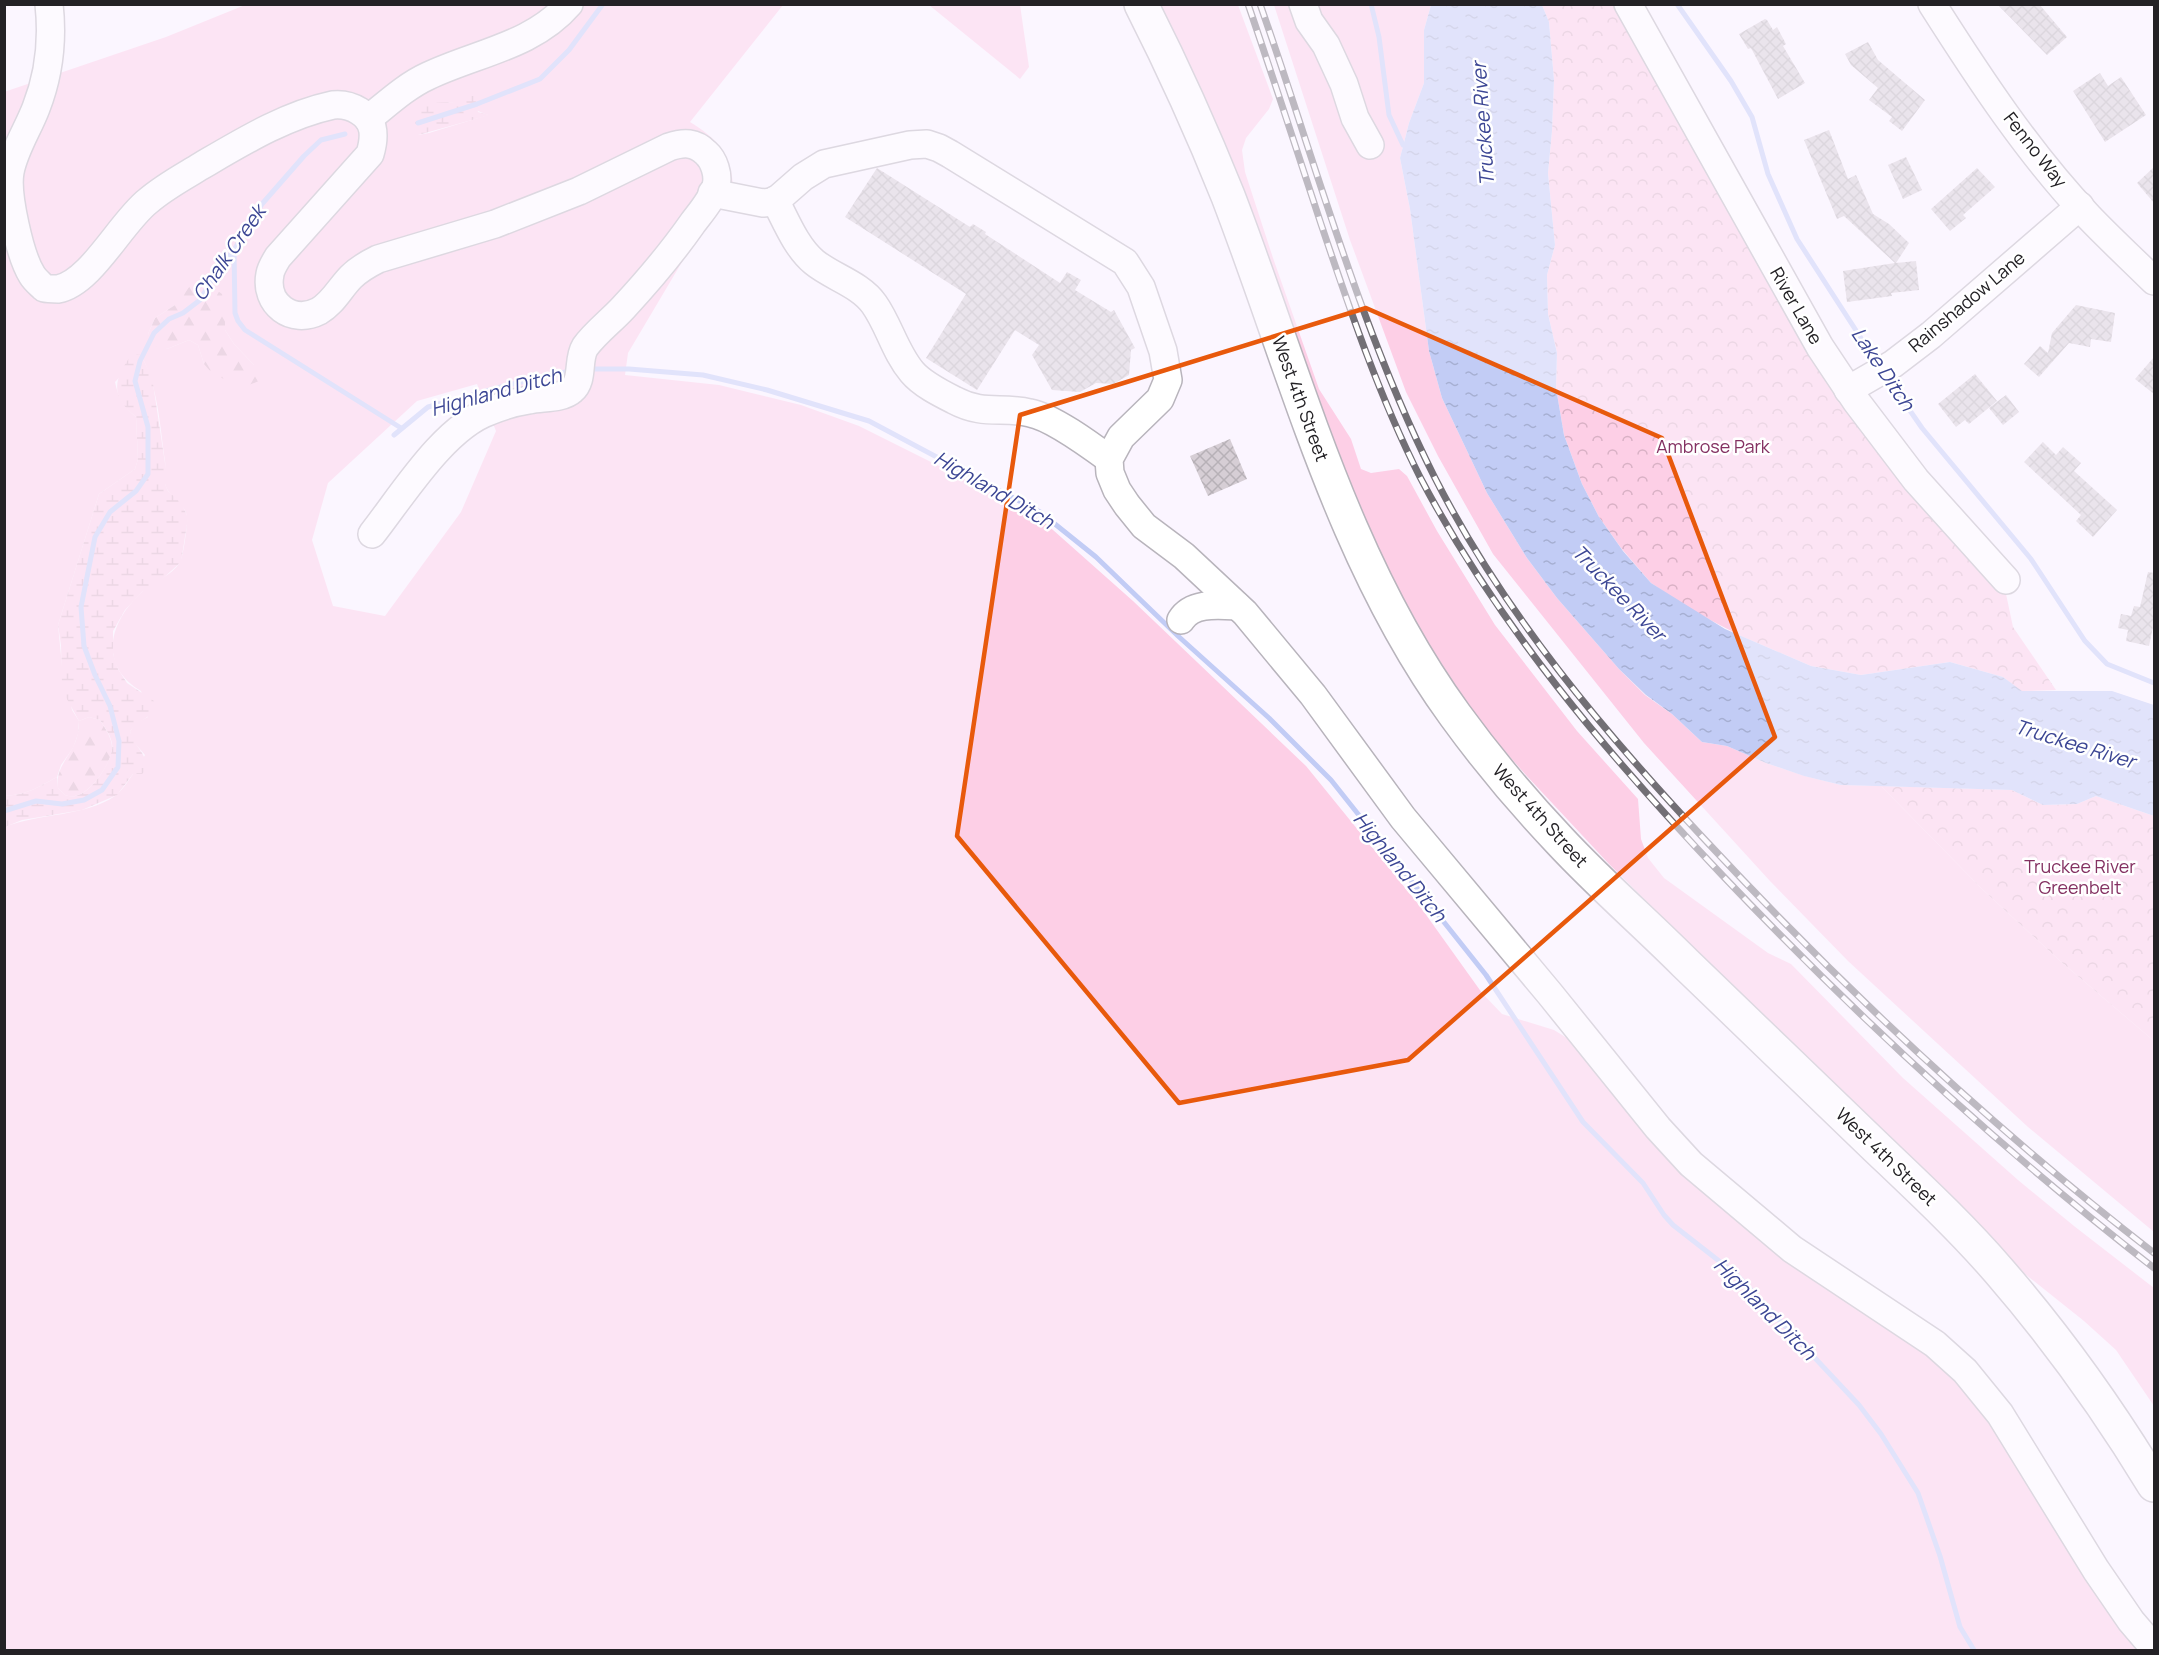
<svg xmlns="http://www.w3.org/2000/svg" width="2159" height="1655" viewBox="0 0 2159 1655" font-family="Manrope,sans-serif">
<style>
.grass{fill:#fdcfe6;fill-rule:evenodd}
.forest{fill:url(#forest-firs)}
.wetland{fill:url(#wetland-marsh)}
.park{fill:url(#park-crowns)}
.water{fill:url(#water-ripples)}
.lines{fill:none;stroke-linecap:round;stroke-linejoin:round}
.stream{stroke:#c2ccf5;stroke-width:5}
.building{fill:url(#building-cross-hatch)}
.minor-casing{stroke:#b8b4bc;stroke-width:30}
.major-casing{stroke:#b8b4bc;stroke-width:36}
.minor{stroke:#fff;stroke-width:27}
.major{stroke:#fff;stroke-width:33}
.rail-casing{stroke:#726f75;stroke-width:7}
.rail{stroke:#fff;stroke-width:4.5;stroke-dasharray:14;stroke-linecap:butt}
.marked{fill:none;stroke:#e8590c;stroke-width:4.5;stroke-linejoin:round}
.labels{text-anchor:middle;stroke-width:5;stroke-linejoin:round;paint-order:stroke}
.street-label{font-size:18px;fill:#232125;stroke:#fff}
.park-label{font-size:18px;fill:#843162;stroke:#fff}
.water-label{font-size:20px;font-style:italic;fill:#3c4694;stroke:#fff}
</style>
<defs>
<pattern id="forest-firs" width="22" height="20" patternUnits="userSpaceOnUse" patternTransform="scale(1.5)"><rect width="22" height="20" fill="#fdcfe6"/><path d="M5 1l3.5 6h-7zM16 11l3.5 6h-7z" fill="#d9b1c5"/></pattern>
<pattern id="wetland-marsh" width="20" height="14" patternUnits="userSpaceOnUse" patternTransform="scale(1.5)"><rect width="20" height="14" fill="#fdcfe6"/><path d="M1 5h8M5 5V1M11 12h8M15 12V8" fill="none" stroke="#d9b1c5"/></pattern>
<pattern id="park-crowns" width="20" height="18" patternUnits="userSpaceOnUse" patternTransform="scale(1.5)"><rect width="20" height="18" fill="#fdcfe6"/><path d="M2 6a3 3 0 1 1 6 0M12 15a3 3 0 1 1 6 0" fill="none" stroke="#d9b1c5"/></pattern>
<pattern id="water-ripples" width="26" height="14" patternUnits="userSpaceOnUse" patternTransform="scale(1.5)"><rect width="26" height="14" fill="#c2ccf5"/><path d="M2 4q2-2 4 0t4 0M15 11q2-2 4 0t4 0" fill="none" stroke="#a6afd2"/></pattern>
<pattern id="building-cross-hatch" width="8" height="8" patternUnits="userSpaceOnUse" patternTransform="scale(1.5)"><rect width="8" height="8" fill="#d6ced5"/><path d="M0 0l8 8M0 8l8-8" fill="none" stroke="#b7b1b7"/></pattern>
</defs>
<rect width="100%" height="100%" fill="#fbf5ff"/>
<!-- grass -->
<g class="grass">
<path d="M245 5H783L690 122C716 138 732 154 733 187L714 208 628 353 625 375 719 385 801 405 859 426 989 491 1044 522 1133 601 1306 766 1419 905 1482 993 1502 1014 1554 1030 1575 1043 1613 1088 1948 1368 1975 1399 2146 1650H5V827C39 813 84 817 115 796 124 790 139 765 145 755L132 740 130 731 136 723 148 717 141 691C98 666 109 622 141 593 152 582 172 576 180 562 183 558 188 523 187 517 185 502 168 497 165 484 163 477 166 468 165 461 160 426 158 386 141 355L115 382C118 397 124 407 136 417L138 459 135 469 99 494 58 625 62 666 72 710 79 721 78 734 73 748 61 765 57 777C36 788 29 794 5 796L4 92 166 37ZM455 102 488 115 429 133 418 135 443 103ZM175 305 225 315V330L234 344 254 365 204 364 198 345 189 340 167 349 148 334 155 318ZM477 384 496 431 461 512 385 616 333 606 312 540 328 483 417 401Z"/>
<path d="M929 5H1020L1029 67 1020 79Z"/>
<path d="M1157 5H1238L1273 99 1269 109 1246 138 1242 150 1245 172 1273 258 1319 389 1351 439 1361 469 1371 473 1399 469 1407 476 1437 531 1495 625 1577 731 1638 799 1641 839 1648 858 1664 878 1768 953 1791 964 1903 1078 2018 1180 2074 1226 2154 1288V1406L2116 1350 2084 1321 2025 1274 1900 1146 1745 999 1609 864 1525 774 1488 732 1462 695 1419 629 1378 552 1329 428 1248 203Z"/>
<path d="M1274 5H1431L1424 30V83L1409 123 1400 158 1410 209 1429 351 1442 398 1487 493 1527 558 1557 598 1619 669 1645 695 1672 714 1702 742 1727 746 1766 763 1805 776 1841 785 1881 786 1982 889 2059 960 2154 1041V1232L2028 1127 1848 961 1770 881 1644 743 1493 554 1438 456 1406 392 1350 240Z"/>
</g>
<!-- forest -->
<g class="forest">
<path d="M205 282 222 294 225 315V330L234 344 254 365 259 381 243 387 231 383 211 372 204 364 198 345 189 340 167 349 154 346 148 334 155 318 175 305 190 286Z"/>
<path d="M89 717 100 720C105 728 113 739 112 750 110 766 85 804 65 795 62 793 61 790 58 788 56 771 64 763 72 749 77 740 79 731 79 721Z"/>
</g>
<!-- wetland -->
<g class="wetland">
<path d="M474 92 478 112 490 115 418 135 413 114 429 103 455 102Z"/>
<path d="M132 354 141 355 152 377 165 463V484L168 491 182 504 188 518 181 562 160 581 142 592 125 610 113 631V654L118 669 127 683 154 701V711C147 719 137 722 130 731 134 746 144 750 148 768L142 774H133L117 795 82 810 22 820 5 827V796C29 794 36 788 57 777L58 788C61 790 62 793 65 795 86 804 109 766 112 750 114 739 105 728 100 720L89 717 79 721 62 690 61 645 58 625 99 494 135 469 138 459 136 417C110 396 113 380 132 354Z"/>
</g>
<!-- park -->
<g class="park">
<path d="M1542 5H1617L1899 477 1980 572H1986L2006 594 2013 627 2056 690 2021 691 2003 677 1950 662 1861 675 1811 666 1741 636 1693 611 1651 583 1621 548 1599 517 1582 484 1564 435 1556 388 1557 353 1548 314 1547 275 1555 245 1548 173 1552 131 1554 80 1549 22Z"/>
<path d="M1881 786 2012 790 2043 805 2077 804 2096 796 2154 816V1041L2059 960 1982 889Z"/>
</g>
<!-- water -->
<path class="water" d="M1431 5H1542L1549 22 1554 80 1552 131 1548 173 1555 245 1547 275 1548 314 1557 353 1556 388 1564 435 1582 484 1599 517 1623 551 1651 583 1725 629 1811 666 1861 675 1950 662 2003 677 2022 691H2112L2154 705V816L2096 796 2077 804 2043 805 2012 790 1841 785 1804 776 1766 763 1727 746 1702 742 1672 714 1646 695 1619 669 1557 598 1527 558 1487 493 1442 398 1429 351 1410 209 1400 158 1409 123 1424 83V30Z"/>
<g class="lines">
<!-- stream -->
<g class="stream">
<path d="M1371 4 1379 37 1389 115 1403 145"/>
<path d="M1677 4 1731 81 1752 117 1768 174 1797 239 1877 363"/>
<path d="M418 123 477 104 540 79 569 50 603 4"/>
<path d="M234 250 235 313 238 321 245 330 401 428"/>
<path d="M592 369H629L703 375 767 390 869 421 1040 512 1096 557 1178 636 1269 718 1331 780 1486 975 1583 1122 1643 1183 1664 1215 1673 1225 1737 1275 1859 1405 1881 1434 1918 1493 1940 1556 1960 1627 1974 1650"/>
<path d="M1886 376 1922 428 2031 559 2085 641 2107 664 2154 683"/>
<path d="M394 435 428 407 508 385 570 371"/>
<path d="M4 811 36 801 62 804 84 800 102 790 118 767 119 741 110 706 95 675 84 646 81 607 95 537 110 512 136 491 148 474V427L135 381 140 361 154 333 169 319 183 313 200 300 216 273 234 250 262 204 304 156 321 140 345 134"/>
</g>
</g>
<!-- building -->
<g class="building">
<path d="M1997 4H2039L2067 37 2047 55Z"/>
<path d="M1765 19 1767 20 1773 30 1777 27 1786 44 1783 46 1805 83 1778 99 1751 48 1748 49 1739 34Z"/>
<path d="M1868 42 1878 60 1925 100 1902 131 1889 121 1892 117 1869 100 1878 88 1851 65 1845 54Z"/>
<path d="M2100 73 2108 86 2121 77 2146 115 2105 142 2073 91Z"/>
<path d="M1829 130 1848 179 1856 175 1873 214 1889 224 1909 243 1896 263 1916 261 1919 290 1891 293 1892 296 1847 302 1843 271 1895 263 1844 216 1837 219 1804 140Z"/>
<path d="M1906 157 1922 190 1903 199 1888 165Z"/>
<path d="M2154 167V203L2137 183Z"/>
<path d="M877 168 970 227 973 224 986 232 985 234 1060 283 1067 272 1081 280 1075 290 1111 312 1114 310 1135 348 1131 350 1129 375 1113 384 1096 383 1080 392 1052 390 1032 355 1039 345 1015 330 977 390 926 358 966 294 845 217Z"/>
<path d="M1977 168 1995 187 1963 215 1966 218 1950 231 1931 209Z"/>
<path d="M2076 305 2115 313 2111 342 2091 339 2090 347 2069 343 2039 377 2024 364 2040 346 2048 353 2052 333Z"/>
<path d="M2154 357V394L2135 379Z"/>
<path d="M1975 374 1997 401 1969 424 1965 420 1956 427 1938 404Z"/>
<path d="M2006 395 2019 412 2003 425 1989 408Z"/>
<path d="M1230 439 1247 479 1208 496 1190 456Z"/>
<path d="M2043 442 2056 455 2063 447 2081 463 2074 471 2117 510 2093 537 2076 521 2081 515 2024 462Z"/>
<path d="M2148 572 2154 573V622L2149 646 2126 641 2128 630 2118 628 2121 614 2131 616 2134 606 2140 607Z"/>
</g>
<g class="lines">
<defs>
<g id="minor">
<path d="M49 4C53 40 49 75 36 108 28 129 14 150 10 172 6 194 20 256 32 275 35 280 40 284 44 288 48 289 53 289 58 289 91 283 121 222 148 201 164 187 183 177 201 166 242 142 286 115 333 105 342 104 351 106 359 111 376 121 375 137 370 154L278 257C275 262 271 268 270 274 264 304 292 325 319 311 333 303 340 288 351 277 359 269 368 264 378 259L495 224 579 191 669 147C684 142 695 142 706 153 714 160 719 175 716 186 712 200 700 213 692 224 671 254 648 281 623 308 611 321 595 333 585 347 577 360 584 380 572 390 562 399 542 397 529 400 516 402 502 406 490 411 444 427 402 496 372 534"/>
<path d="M1303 4 1309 21 1326 45 1344 84 1355 118 1370 145"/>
<path d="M1628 4 1820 347 1856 401 1916 480 2006 580"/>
<path d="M1932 4C1979 78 2029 154 2089 217 2110 239 2133 260 2154 281"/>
<path d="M368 119C387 104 406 86 428 76 476 53 533 46 569 4"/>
<path d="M712 193 763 203 773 202 779 198 803 177 824 164 910 145 927 144 939 148 950 154 1125 262 1141 287 1163 351 1168 380 1160 399 1121 437 1109 459 1110 473 1117 490 1127 505 1144 526 1184 556 1245 613 1313 695 1403 818 1550 994 1658 1128 1691 1164 1792 1249 1935 1344 1965 1371 2000 1414 2096 1570 2131 1621 2154 1648"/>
<path d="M775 200C786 221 796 247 814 262 832 277 860 284 874 304 889 325 895 352 912 372 922 384 940 393 954 400 984 416 1001 406 1030 413 1052 417 1090 445 1109 459"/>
<path d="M1848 390 1893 364 1931 335 2080 206"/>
<path d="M1181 620C1192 602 1218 605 1237 606"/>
</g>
<path id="major" d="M1141 4C1173 67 1202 131 1228 196 1296 373 1342 560 1455 715 1487 759 1522 801 1560 841 1600 884 1644 922 1685 963 1749 1024 1812 1086 1876 1147 1918 1187 1961 1227 1999 1271 2057 1338 2108 1409 2154 1485"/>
</defs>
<!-- minor casing -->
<use href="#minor" class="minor-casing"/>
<!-- major casing -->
<use href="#major" class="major-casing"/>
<!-- minor -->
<use href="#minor" class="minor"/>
<!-- major -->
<use href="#major" class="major"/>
<defs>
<g id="rail">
<path d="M1248 4C1273 77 1297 151 1321 224 1350 310 1379 396 1420 477 1498 626 1608 755 1723 876 1858 1018 2001 1149 2154 1268"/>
<path d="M1260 4C1316 163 1359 327 1435 478 1504 614 1604 732 1708 843 1846 991 1994 1129 2154 1253"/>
</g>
</defs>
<!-- rail casing -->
<use href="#rail" class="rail-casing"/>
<!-- rail -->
<use href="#rail" class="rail"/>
</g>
<!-- marked area -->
<path d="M0 0H2159V1655H0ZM1366 308 1662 438 1775 737 1408 1060 1179 1103 957 836 1020 415Z" fill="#fbf5ff" fill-opacity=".55" fill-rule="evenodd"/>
<path class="marked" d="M1366 308 1662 438 1775 737 1408 1060 1179 1103 957 836 1020 415Z"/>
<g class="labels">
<!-- street labels -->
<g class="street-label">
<text transform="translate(2035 150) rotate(52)" y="6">Fenno Way</text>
<text transform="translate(1967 302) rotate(-40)" y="6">Rainshadow Lane</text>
<text transform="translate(1796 306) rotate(60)" y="6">River Lane</text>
<text transform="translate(1300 399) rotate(70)" y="6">West 4th Street</text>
<text transform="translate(1540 816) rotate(48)" y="6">West 4th Street</text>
<text transform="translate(1886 1157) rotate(44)" y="6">West 4th Street</text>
</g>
<!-- park labels -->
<g class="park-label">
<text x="1713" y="453">Ambrose Park</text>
<text x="2080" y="873">Truckee River<tspan x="2080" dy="21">Greenbelt</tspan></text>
</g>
<!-- water labels -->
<g class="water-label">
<text transform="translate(1483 124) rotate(-94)" y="7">Truckee River</text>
<text transform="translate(229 253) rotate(-55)" y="7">Chalk Creek</text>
<text transform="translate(1883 369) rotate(56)" y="7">Lake Ditch</text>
<text transform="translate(496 392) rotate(-15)" y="7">Highland Ditch</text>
<text transform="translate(994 490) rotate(30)" y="7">Highland Ditch</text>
<text transform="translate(1619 593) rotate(46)" y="7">Truckee River</text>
<text transform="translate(2075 744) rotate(17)" y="7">Truckee River</text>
<text transform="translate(1400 867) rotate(51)" y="7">Highland Ditch</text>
<text transform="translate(1765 1309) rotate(45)" y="7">Highland Ditch</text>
</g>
</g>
<!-- border -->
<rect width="2159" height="1655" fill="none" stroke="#232125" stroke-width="12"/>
</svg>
